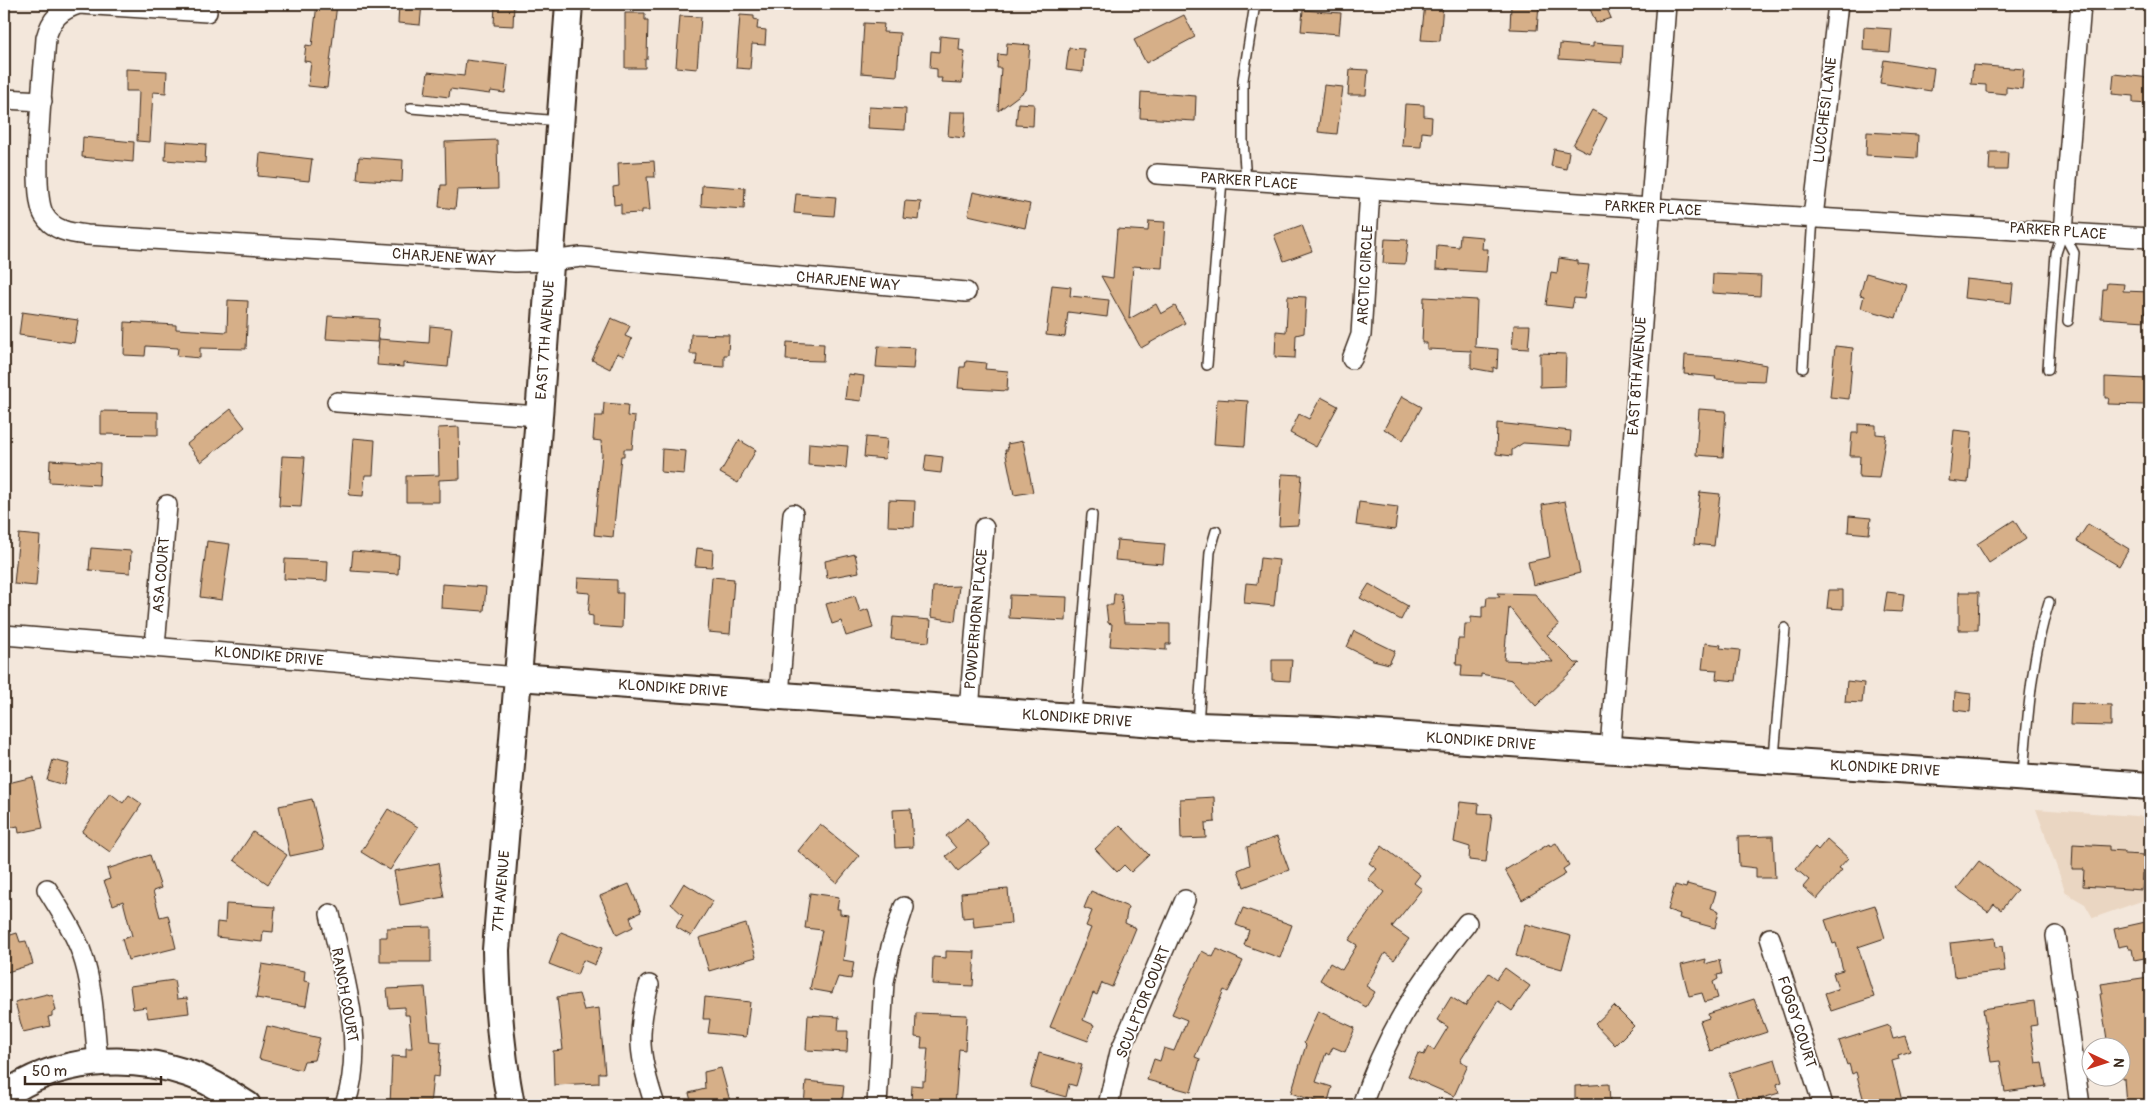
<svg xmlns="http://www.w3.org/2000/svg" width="2154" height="1109" viewBox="0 0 2154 1109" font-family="Pangolin,sans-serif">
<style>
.built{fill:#ead6c2}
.building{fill:#d6af88;stroke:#3b2a1e;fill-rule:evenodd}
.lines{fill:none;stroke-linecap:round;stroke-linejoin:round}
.lane-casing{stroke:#3b2a1e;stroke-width:12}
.street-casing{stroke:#3b2a1e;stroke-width:22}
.secondary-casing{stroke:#3b2a1e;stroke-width:30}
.lane{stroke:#fff;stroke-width:9}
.street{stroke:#fff;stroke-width:19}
.secondary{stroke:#fff;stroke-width:26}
.labels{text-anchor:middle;stroke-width:4;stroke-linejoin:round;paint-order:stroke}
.street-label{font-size:15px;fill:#3b2a1e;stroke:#fff}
</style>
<rect width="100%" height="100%" fill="#f3e7db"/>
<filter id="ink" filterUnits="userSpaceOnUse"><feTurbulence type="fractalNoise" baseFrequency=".02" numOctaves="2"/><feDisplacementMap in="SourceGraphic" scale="10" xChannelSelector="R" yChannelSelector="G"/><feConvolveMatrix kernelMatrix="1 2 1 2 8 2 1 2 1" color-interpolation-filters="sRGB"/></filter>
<g filter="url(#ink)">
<!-- built -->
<path class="built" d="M2036 809 2150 817V898L2093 918 2085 904 2066 893Z"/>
<!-- building -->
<g class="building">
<path d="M317 4H337L327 88 308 86 311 62 304 61 306 45 312 46Z"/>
<path d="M399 4H422L420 25 398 23Z"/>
<path d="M495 4H514L513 26 494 25Z"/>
<path d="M1425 4H1443L1440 41 1421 40Z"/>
<path d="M1511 4H1539L1537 30 1510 29Z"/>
<path d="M1588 4H1605L1611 18 1596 23Z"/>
<path d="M1303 10 1341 13 1339 34 1301 31Z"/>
<path d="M625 13H645V20H648L647 59H645V68H625Z"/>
<path d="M740 15 754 16V19L758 20 757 29 766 30 765 45 752 44 750 69 736 68Z"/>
<path d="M1184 15 1195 37 1146 63 1134 40Z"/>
<path d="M680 16 701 17 697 69 676 67Z"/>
<path d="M864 23 884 24 883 32 900 33 897 76 861 73Z"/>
<path d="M1864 27 1892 29 1890 52 1863 50Z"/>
<path d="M940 36 960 38 959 50 965 51 962 83 941 82 942 78H937V69L930 68 931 51 939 52Z"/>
<path d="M1007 43 1030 45 1026 90 998 111 1001 68H997L998 54 1006 55Z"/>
<path d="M1593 43 1623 45 1622 63 1559 59 1560 44 1593 47Z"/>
<path d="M1069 48 1084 49 1083 72 1066 70Z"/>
<path d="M466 60 508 65 505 93 491 91 490 94 450 89 449 97 425 94 428 72 464 76Z"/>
<path d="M1884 60 1934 68 1931 91 1880 83Z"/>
<path d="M1973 65 2024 69 2022 89 2006 87V94L1986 92V85L1971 84Z"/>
<path d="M126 69 167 71 166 93 153 92 150 142 137 141 139 91H126Z"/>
<path d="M1350 69 1368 70 1366 95H1348Z"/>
<path d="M2114 74 2150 78V104L2133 103V96L2112 94Z"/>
<path d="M1324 85 1343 87 1337 134 1318 132Z"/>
<path d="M1141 92 1196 96 1195 121 1140 118Z"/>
<path d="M1018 103 1034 104 1033 126 1016 125Z"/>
<path d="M1405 104 1424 105V116L1432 117 1431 133 1422 132 1421 147 1402 146Z"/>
<path d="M869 107 906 109 905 130 868 128Z"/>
<path d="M1592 110 1607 118 1589 153 1573 145Z"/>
<path d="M950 112H966L964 138 948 136Z"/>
<path d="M1867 132 1918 135 1917 158 1866 155Z"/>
<path d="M83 137 134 142 133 162 82 157Z"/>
<path d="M497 140 498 189 457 190 455 209 439 207 441 185H446L445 142Z"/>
<path d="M166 141 206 144 205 163 165 160Z"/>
<path d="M1554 149 1569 152 1566 169 1551 166Z"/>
<path d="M1990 152H2008L2007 170H1989Z"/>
<path d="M260 153 312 159 309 181 258 176Z"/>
<path d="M359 157 403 160 402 182 357 179Z"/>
<path d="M654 161 655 177H647L650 210H642V213L621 214V204L614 205 613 187 619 186 618 163Z"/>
<path d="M702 185 745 188 744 209 701 206Z"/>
<path d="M973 192 1030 204 1025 228 968 215Z"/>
<path d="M796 194 836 197 834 216 794 213Z"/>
<path d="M905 201 921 202 919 220 903 218Z"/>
<path d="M1149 221 1165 222 1162 268 1133 266 1129 319 1156 304 1161 314 1175 306 1185 323 1141 348 1101 276 1113 278 1117 229 1148 231Z"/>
<path d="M1302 225 1312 251 1284 261 1274 235Z"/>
<path d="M1460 235 1483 237 1482 249H1488L1486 272 1436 269 1437 245 1459 247Z"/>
<path d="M1385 239 1408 240 1405 264 1383 263Z"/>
<path d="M1559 258 1578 261V264L1589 265 1584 299 1574 298 1572 308 1546 305 1551 272 1557 273Z"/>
<path d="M1866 273 1906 284 1896 318 1861 308 1864 296 1860 295Z"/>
<path d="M1713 274 1761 276 1760 296 1712 293Z"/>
<path d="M1966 279 2013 284 2011 303 1964 298Z"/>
<path d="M2107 283 2124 284 2123 291 2150 292 2149 313 2145 312V321L2101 318 2103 289H2106Z"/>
<path d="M1052 285 1071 287 1070 296 1109 300 1107 317 1068 312 1065 337 1046 335Z"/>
<path d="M1288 296 1306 297 1304 333 1296 335 1295 358 1275 357 1276 331 1286 332Z"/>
<path d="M1424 297 1477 300 1475 347 1498 349 1497 369 1493 367V372L1471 368V351L1427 349V343H1422Z"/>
<path d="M228 300 248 301 246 349 200 348V358L177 356 178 348 146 346 145 356 124 355 125 322 176 325V329L227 332Z"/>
<path d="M22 312 78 320 74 343 19 335Z"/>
<path d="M328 316 379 319 377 342 326 339Z"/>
<path d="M611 318 630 326 625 336 632 339 624 356 617 353 610 369 592 360Z"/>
<path d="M1514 325H1530L1528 349 1512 348Z"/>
<path d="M430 326 452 328 448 367 403 363V367L377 365 379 339 429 343Z"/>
<path d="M691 334 729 335 728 355H724V367L696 365 697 354H690Z"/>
<path d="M787 342 824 344 823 361 786 360Z"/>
<path d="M878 346 915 348 913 369 876 367Z"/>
<path d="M1835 346 1853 348 1849 399 1830 397Z"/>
<path d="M1540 353 1566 354 1565 386 1540 387Z"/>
<path d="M1685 355 1736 359 1766 365 1764 381 1715 379 1716 377 1684 374Z"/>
<path d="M966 361 986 363 985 369 1008 371 1007 391 958 388 960 367H965Z"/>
<path d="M848 374 864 376 861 401 845 399Z"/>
<path d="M2105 377 2146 379 2145 405 2108 404 2109 398H2105Z"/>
<path d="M1402 396 1422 407 1403 440 1384 429Z"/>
<path d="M1321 397 1338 406 1316 447 1290 433 1299 414 1309 419Z"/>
<path d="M1217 399 1248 401 1245 446 1214 444Z"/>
<path d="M604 403 628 405 627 416 635 417 632 449H624V456H621L613 537 594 535 602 454 601 441 593 440 595 416H603Z"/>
<path d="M231 409 245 427 201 462 187 444Z"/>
<path d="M1699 409 1726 411 1723 457 1696 455Z"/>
<path d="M101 411 158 412V435L101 434Z"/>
<path d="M1497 423 1571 431 1570 446 1523 443 1512 450V456L1496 454Z"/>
<path d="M1858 424 1876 425V434L1886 435 1879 478 1859 477 1860 456H1850L1852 433H1858Z"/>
<path d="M459 427 460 479 439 480V502H406V476L439 475 438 428Z"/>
<path d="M1954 430 1972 432 1968 483 1949 481Z"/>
<path d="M866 437 887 439 885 459 864 457Z"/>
<path d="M353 438 375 440 373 475H365L363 496 349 495Z"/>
<path d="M739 440 756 450 738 483 720 473Z"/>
<path d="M1023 441 1033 492 1014 495 1005 450H1008L1007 444Z"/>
<path d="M809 443 848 446 846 468 808 465Z"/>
<path d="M662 449 686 451 684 474 661 472Z"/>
<path d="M926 455 943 457 941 473 924 471Z"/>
<path d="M282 456 305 457 301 507 279 506Z"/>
<path d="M50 460 100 463 99 485 49 482Z"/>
<path d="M1282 474 1302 475 1298 525 1279 526Z"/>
<path d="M1700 492 1720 494 1714 546 1694 544Z"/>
<path d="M889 500 915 501 914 527 888 526Z"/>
<path d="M1565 501 1580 573 1533 585 1528 562 1550 557 1542 505Z"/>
<path d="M1359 502 1398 507 1395 530 1356 525Z"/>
<path d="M1849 516 1871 518 1869 534 1848 532Z"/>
<path d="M2014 520 2026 539 1989 563 1977 544Z"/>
<path d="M2088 524 2129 549 2119 566 2077 541Z"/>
<path d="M19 534 40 536 36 586 14 584Z"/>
<path d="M1117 540 1165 544 1163 564 1115 560Z"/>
<path d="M207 541 230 544 222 600 200 597Z"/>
<path d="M91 548 131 551 130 573 89 570Z"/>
<path d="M697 548 713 550 712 567 695 566Z"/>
<path d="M353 551 399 555 398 574 351 571Z"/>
<path d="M855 554 859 572 827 578 825 561Z"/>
<path d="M1260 558 1279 560 1274 606 1244 603 1246 583 1257 584Z"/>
<path d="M285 559 328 561 327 581 284 579Z"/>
<path d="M712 577 734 579 730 634 708 632Z"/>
<path d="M578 578 617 580V593H623L622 628 593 626V616L588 615 590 593 577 592Z"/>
<path d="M442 584 486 587 484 611 441 608Z"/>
<path d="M1369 584 1408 606 1401 620 1360 598Z"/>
<path d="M959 586 955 621 931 617 933 587Z"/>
<path d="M1829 590H1843V609L1827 608Z"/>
<path d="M1887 592 1904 594 1902 612 1884 611Z"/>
<path d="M1959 592H1979L1978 630H1959Z"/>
<path d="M1497 593 1535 594 1559 625 1547 635 1575 663H1580L1536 706 1512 680 1481 674V677L1461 676 1462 665H1456L1458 639H1464L1465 624H1471V617L1482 618V606H1486L1487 597H1500ZM1509 607 1523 625 1553 662 1504 660Z"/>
<path d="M1114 594H1121L1124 623 1170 624V644H1166V650L1110 646 1112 624 1108 623 1106 605H1113Z"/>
<path d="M1010 595 1067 597 1066 621 1009 618Z"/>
<path d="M855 596 860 612 868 609 873 628 846 636 841 621 832 624 826 604Z"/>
<path d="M893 617 931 620 929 642 891 639Z"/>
<path d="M1354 631 1395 651 1389 664 1373 660 1347 647Z"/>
<path d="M1705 643 1721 645 1720 648 1740 650 1736 681 1716 679 1717 670 1702 669Z"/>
<path d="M1272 660H1292L1290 681 1272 680Z"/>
<path d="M1847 681 1864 683 1862 703 1845 702Z"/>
<path d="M1955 692 1971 694 1970 712 1954 710Z"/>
<path d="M2071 703 2111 705V726L2070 725Z"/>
<path d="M53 760 69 764 64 785 47 780Z"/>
<path d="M33 777 43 828 19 833 18 826 8 828 4 808V784Z"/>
<path d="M110 793 123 803 129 795 142 804 110 852 82 832Z"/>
<path d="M1214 797 1215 822 1205 823 1206 838 1181 839 1180 799Z"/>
<path d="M312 799 324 849 290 856 279 806Z"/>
<path d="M1460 802 1479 804 1478 813 1492 814 1486 862 1469 860 1470 847 1454 842Z"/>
<path d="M388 809 418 827 390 870 361 852Z"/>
<path d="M911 809 913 847 895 848 893 810Z"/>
<path d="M968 818 990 845 958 871 946 856 956 848 946 836Z"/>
<path d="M820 824 859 856 837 883 798 851Z"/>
<path d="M1120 825 1149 855 1131 872 1124 865 1117 872 1095 849Z"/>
<path d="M253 832 287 855 268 884 234 860Z"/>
<path d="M1773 836 1775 878H1756V868L1739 866 1738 837Z"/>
<path d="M1277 837 1289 870 1244 887 1238 870 1250 865 1247 847Z"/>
<path d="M1827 839 1848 858 1839 868 1842 870 1817 899 1803 887 1809 880 1796 869 1815 847 1818 850Z"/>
<path d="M1556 843 1569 865 1563 869 1566 874 1522 900 1505 870 1549 844 1550 846Z"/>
<path d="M2073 844 2109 846V850L2124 851V854L2144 855 2142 890 2083 886 2084 869H2072Z"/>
<path d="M1382 846 1420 875 1414 883 1422 889 1392 927 1409 939 1394 960 1385 953 1366 986 1375 992 1366 1007 1320 980 1330 963 1342 970 1357 945 1349 940 1384 892 1368 879 1377 869 1369 863Z"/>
<path d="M150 855 161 888 153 891 160 917 168 915 176 948 128 960 122 939 132 936 123 901 113 905 104 881 110 879 107 869Z"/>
<path d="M1979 861 2017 890 2001 910 1994 904 1988 912 1957 889Z"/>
<path d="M438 863 444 897 400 905 394 871Z"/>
<path d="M684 883 713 901 691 936 676 927 683 915 671 904Z"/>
<path d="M629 884 641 912 630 917 633 927 617 935 600 896Z"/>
<path d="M1687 884 1716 892 1711 908 1719 911 1715 928 1679 918 1680 914 1668 910 1675 885 1686 888Z"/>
<path d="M1008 889 1011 923 974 927 973 917 963 918 961 893Z"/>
<path d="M1091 891 1128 907 1125 923 1136 928 1112 987 1102 983 1097 995 1093 993 1083 1020 1094 1025 1088 1041 1050 1027 1091 928 1086 926 1092 911 1084 908Z"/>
<path d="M810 893 839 897 837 909H840V914L849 915 843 960 854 962 851 979 838 977 832 993 810 989 822 930 805 928Z"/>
<path d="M226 904 275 907 273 932 263 931 262 942 216 937 217 922 225 923Z"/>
<path d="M1875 905 1885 938 1858 947 1874 997 1831 1011 1825 993 1838 989 1833 973 1843 970 1836 943 1833 944 1825 920Z"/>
<path d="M1243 908 1292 925 1280 958 1244 945 1249 930 1236 925Z"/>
<path d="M2150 921V957L2134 960 2132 949H2129L2128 945 2118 947 2114 929Z"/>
<path d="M746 924 756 957 709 971 699 938Z"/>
<path d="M1525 924 1571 936 1562 969 1516 956Z"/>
<path d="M431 927V962H380V937H387V928Z"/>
<path d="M561 932 602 948 595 965 583 960 577 975 549 964Z"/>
<path d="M17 933 20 942 26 941 33 964 4 973V937Z"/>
<path d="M1995 938 1996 947 2002 946 2005 971 1954 977 1950 943Z"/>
<path d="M1217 949 1243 961 1228 992 1224 990 1195 1057 1200 1059 1191 1092 1147 1080 1154 1059 1160 1061 1164 1048 1174 1051 1187 1020 1172 1014 1202 951 1213 957Z"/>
<path d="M946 951 975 952 973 986 932 984 933 957 946 958Z"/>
<path d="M1706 959 1705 964 1719 960 1722 974 1717 975 1718 979 1713 982 1718 998 1705 1002 1702 993 1689 996 1681 965Z"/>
<path d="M262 964 305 971 304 981 310 982 306 1006 256 998Z"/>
<path d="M1505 968 1530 986 1512 1011 1498 1001 1460 1061 1468 1065 1454 1096 1408 1076 1418 1053 1424 1055 1428 1047 1434 1050 1448 1027 1437 1020 1451 997 1465 1006 1489 973 1497 979Z"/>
<path d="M2149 977 2150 1105H2126L2124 1078H2122V1046H2108L2100 994H2103L2101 984Z"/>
<path d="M174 980 177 999 187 998 189 1013 148 1018 146 1007 133 1009 130 986Z"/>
<path d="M425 987 430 1041 441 1042 439 1077 433 1076 430 1105H390L392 1056 406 1057V1048H412L409 1015H405V1007L389 1008 387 989Z"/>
<path d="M47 994 53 996 56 1011 52 1012V1016L48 1017 50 1026 23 1032 15 1002Z"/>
<path d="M579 994 584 1010 599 1008 605 1073H599V1083L554 1085 553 1051 563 1050 557 997Z"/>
<path d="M705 997 750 1002 746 1037 708 1033 710 1019H703Z"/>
<path d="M1754 999 1767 1032 1710 1051 1700 1021 1709 1018 1708 1014Z"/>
<path d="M2034 1001 2037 1025 2030 1026 2036 1063 2042 1062 2046 1086 2005 1092 2000 1061 1991 1062 1983 1009Z"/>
<path d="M1614 1006 1634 1026 1615 1045 1595 1024Z"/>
<path d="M1318 1011 1355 1028 1345 1052 1333 1047 1329 1055 1326 1053 1316 1082 1332 1087 1327 1105 1291 1093 1306 1045 1304 1043Z"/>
<path d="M916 1013 967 1015 965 1050 959 1049 955 1105 911 1103 912 1085 922 1086V1081H925L928 1048H921L922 1038 915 1037Z"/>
<path d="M808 1015 839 1017 838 1031H848L847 1052 806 1050Z"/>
<path d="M1889 1025 1893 1039 1905 1036 1910 1051 1898 1055 1899 1059 1892 1061 1903 1105H1865L1856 1072 1852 1074 1849 1064 1847 1065 1839 1041Z"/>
<path d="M267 1026 320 1038 314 1060 304 1061 301 1070 259 1059Z"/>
<path d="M1039 1053 1082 1065 1076 1086 1069 1084 1066 1097 1030 1087Z"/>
<path d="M1775 1059 1782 1082 1777 1084 1779 1093 1740 1105 1729 1073Z"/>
<path d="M721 1068 730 1101 715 1105H692L689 1093 705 1089 704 1072Z"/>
<path d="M806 1081 844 1085 842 1103 804 1105Z"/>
<path d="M1609 1084 1610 1105H1575V1086Z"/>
</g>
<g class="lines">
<defs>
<g id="lane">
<path d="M411 108 559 121"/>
<path d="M1246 181 1243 141V80L1255 4"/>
<path d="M2063 232 2074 253 2068 321"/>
<path d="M1207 365 1222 180"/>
<path d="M1803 368 1813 217"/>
<path d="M2048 369 2056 253 2063 232"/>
<path d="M1076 714 1092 515"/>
<path d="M1198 724 1210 552 1216 531"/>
<path d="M1774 757 1785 628"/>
<path d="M2023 774C2028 716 2031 658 2049 602"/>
</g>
<g id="street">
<path d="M207 12 79 4C60 10 51 19 46 38 44 72 30 191 44 215 53 231 71 233 87 235L515 262 551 261 581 257 966 292"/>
<path d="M4 99 42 101"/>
<path d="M1157 174 1650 208 2150 238"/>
<path d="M1813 217 1838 4"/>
<path d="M2063 232 2081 4"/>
<path d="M1352 359 1361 335 1370 190"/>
<path d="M337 402 539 416"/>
<path d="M4 635 518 677"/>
<path d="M155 646 167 505"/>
<path d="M779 696 793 514"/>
<path d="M969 710 984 528"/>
<path d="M1610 749 1666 4"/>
<path d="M47 889C60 910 74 931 82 954 94 988 94 1026 98 1062"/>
<path d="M330 914C343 975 367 1043 345 1105"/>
<path d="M2056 936 2080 1105"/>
<path d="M1770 938 1823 1105"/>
<path d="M649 985C636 1035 639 1057 655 1105"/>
<path d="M877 1105 884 982 891 947 904 907"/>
<path d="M1108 1105 1120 1052 1185 900"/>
<path d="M1362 1105C1385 1036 1421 979 1467 923"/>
</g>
<g id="secondary">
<path d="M518 677 1198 726 1318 730 2150 786"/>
<path d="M4 1096C56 1058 127 1053 187 1073 209 1080 228 1093 247 1105"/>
<path d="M511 1105C501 1053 497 1003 496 950L539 416 569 4"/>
</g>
</defs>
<!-- lane casing -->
<use href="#lane" class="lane-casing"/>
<!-- street casing -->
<use href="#street" class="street-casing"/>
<!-- secondary casing -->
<use href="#secondary" class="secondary-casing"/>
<!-- lane -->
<use href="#lane" class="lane"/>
<!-- street -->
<use href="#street" class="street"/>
<!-- secondary -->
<use href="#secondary" class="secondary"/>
</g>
</g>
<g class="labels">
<!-- street labels -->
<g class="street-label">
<text transform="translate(1825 110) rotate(-83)" y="5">LUCCHESI LANE</text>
<text transform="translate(1249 181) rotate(4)" y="5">PARKER PLACE</text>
<text transform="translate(1653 208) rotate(3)" y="5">PARKER PLACE</text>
<text transform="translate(2058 231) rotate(4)" y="5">PARKER PLACE</text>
<text transform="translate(444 257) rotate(4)" y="5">CHARJENE WAY</text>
<text transform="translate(1365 275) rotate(-87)" y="5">ARCTIC CIRCLE</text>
<text transform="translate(848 281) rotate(5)" y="5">CHARJENE WAY</text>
<text transform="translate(545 340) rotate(-86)" y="5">EAST 7TH AVENUE</text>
<text transform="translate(1637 376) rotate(-86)" y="5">EAST 8TH AVENUE</text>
<text transform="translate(161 575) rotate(-85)" y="5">ASA COURT</text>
<text transform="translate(976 619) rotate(-85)" y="5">POWDERHORN PLACE</text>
<text transform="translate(269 656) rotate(5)" y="5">KLONDIKE DRIVE</text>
<text transform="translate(673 688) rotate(4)" y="5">KLONDIKE DRIVE</text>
<text transform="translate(1077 718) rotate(4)" y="5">KLONDIKE DRIVE</text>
<text transform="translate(1481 741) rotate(4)" y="5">KLONDIKE DRIVE</text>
<text transform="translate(1885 768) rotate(3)" y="5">KLONDIKE DRIVE</text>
<text transform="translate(501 891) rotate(-85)" y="5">7TH AVENUE</text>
<text transform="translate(345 995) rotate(80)" y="5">RANCH COURT</text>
<text transform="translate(1143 1002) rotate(-68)" y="5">SCULPTOR COURT</text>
<text transform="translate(1797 1022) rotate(72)" y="5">FOGGY COURT</text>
</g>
</g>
<!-- margin -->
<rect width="2154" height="1109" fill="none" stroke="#fff" stroke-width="20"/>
<rect x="10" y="10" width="2134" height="1089" fill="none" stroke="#3b2a1e" stroke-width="2" filter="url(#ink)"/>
<!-- north arrow -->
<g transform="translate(2106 1062) rotate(94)"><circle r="24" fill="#ffffff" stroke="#b1aaa5"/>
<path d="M0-4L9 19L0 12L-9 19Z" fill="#c8321e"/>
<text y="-8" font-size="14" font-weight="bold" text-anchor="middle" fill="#3b2a1e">N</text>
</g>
<!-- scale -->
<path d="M25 1076v8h136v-8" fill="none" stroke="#3b2a1e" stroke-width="2.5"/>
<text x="32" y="1076" font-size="15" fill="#3b2a1e" stroke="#ffffff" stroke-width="4" paint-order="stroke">50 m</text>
</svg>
